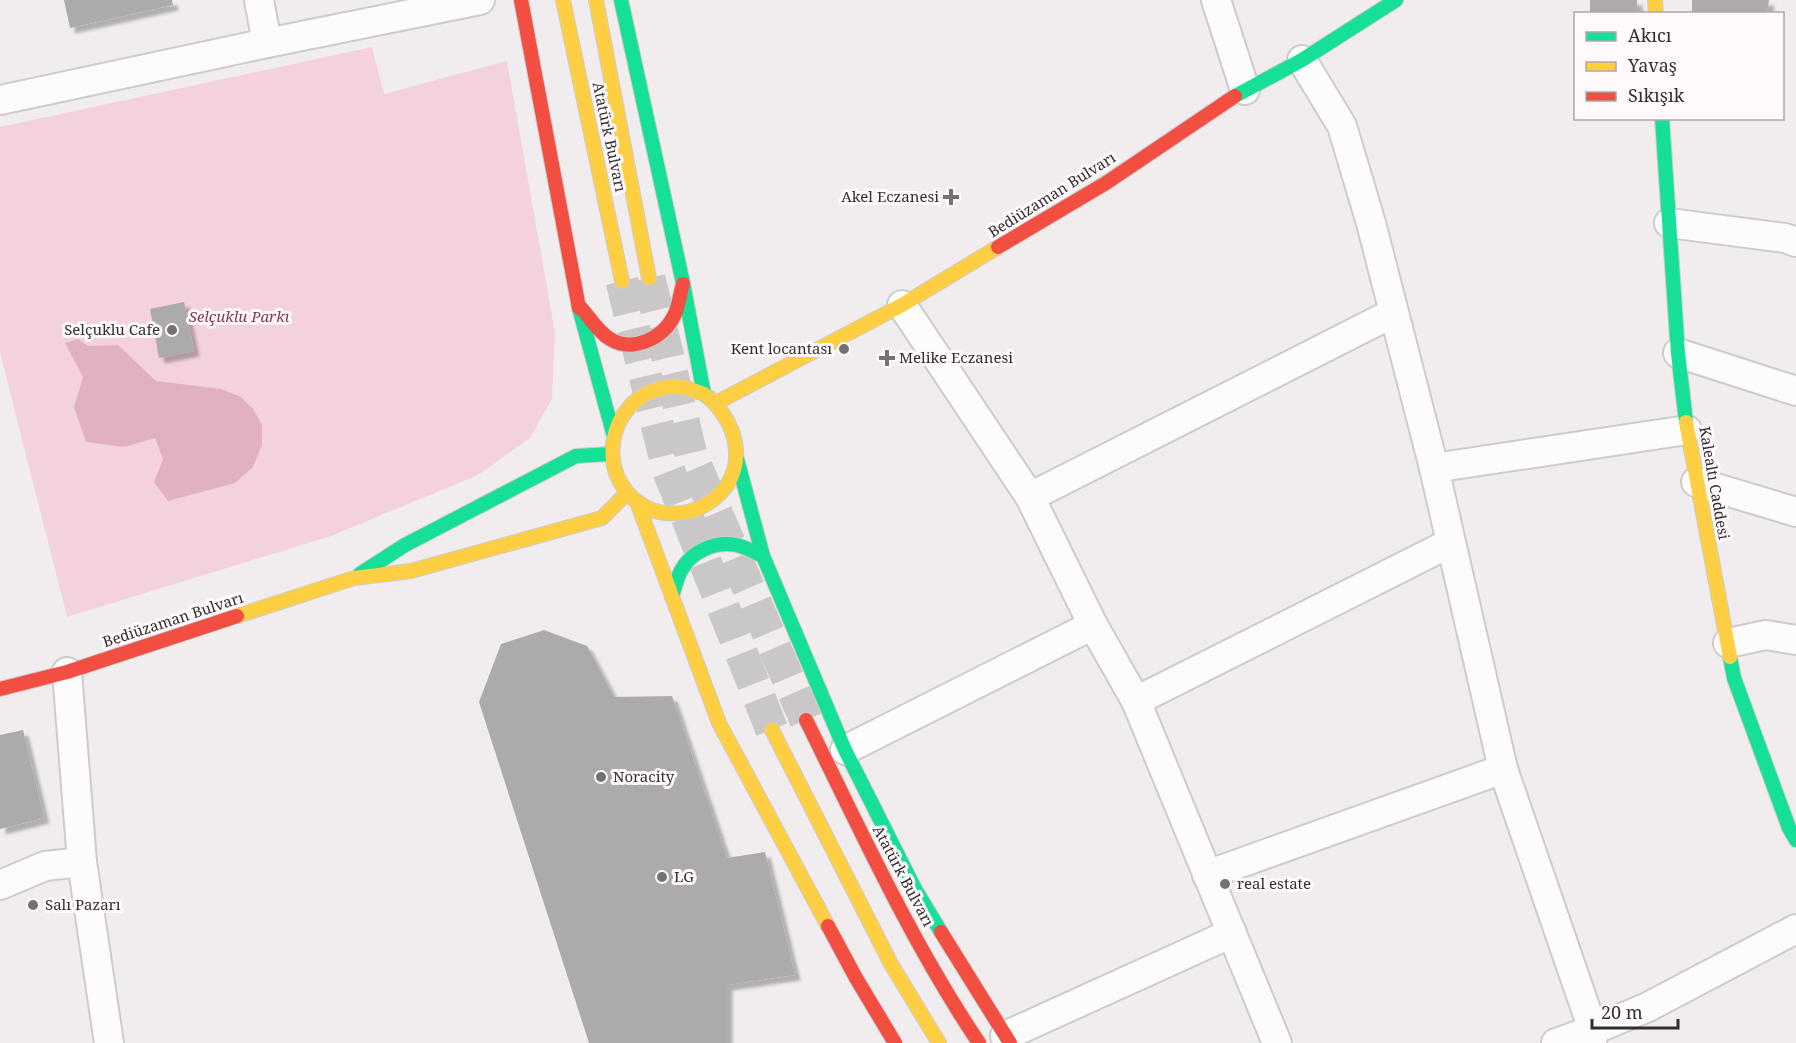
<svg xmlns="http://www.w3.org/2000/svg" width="1796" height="1043" viewBox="0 0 1796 1043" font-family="'Noto Serif',serif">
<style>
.green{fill:#f3d2dd}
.water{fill:#e2b1c1}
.building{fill:#adaaab;filter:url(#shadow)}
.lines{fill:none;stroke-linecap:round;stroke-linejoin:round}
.primary-tunnel{stroke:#cac7c9;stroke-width:33;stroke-dasharray:33 16;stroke-linecap:butt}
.street-casing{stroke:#cecbcc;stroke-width:32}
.fast-casing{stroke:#cecbcc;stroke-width:16}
.slow-casing{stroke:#cecbcc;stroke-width:16}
.jam-casing{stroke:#cecbcc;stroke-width:16}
.street{stroke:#fdfcfd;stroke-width:28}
.fast{stroke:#16e098;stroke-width:14}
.slow{stroke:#ffcf43;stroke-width:14}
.jam{stroke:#f24e42;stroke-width:14}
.poi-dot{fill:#747172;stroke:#fff9fb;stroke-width:2}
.labels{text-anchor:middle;stroke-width:6;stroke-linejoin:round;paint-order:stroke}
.street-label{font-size:15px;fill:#302e2f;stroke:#fff9fb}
.poi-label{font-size:15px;fill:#302e2f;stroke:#fff9fb;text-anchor:start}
.park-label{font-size:15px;font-style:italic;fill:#853353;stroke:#fff9fb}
</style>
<defs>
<filter id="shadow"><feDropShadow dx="5.5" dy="5.5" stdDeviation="1.5" flood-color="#0004"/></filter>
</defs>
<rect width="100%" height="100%" fill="#f1edef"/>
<!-- green -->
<path class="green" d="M372 47 384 94 507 61 555 332 552 399 530 438 478 475 331 536 67 617 0 352V127Z"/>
<!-- water -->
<path class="water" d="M78 339 88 346 118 345 156 381 221 389 241 397 253 409 262 425V445L253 467 235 483 168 501 154 482 163 459 155 438 124 447 86 442 74 407 83 377 65 343Z"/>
<!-- building -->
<g class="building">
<path d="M64 0H172L173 5 70 28Z"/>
<path d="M1590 0H1637L1638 14H1590Z"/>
<path d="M1692 0H1769L1767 14H1692Z"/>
<path d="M184 302 194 351 159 358 150 309Z"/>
<path d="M544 630 587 646 614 697 672 696 727 858 765 852 795 975 727 985V1043H589L479 702 501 644Z"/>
<path d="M23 730 44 818 0 829V735Z"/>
</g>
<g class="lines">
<!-- primary-tunnel -->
<g class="primary-tunnel">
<path d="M649 278 691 455 806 720"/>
<path d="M622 281 668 469 772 730"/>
</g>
<defs>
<g id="street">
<path d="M259 0 267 43 480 0"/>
<path d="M1216 0 1245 90"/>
<path d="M1302 60 1342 126 1371 223 1434 468 1503 769 1593 1030 1592 1043"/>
<path d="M0 100 267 43"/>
<path d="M1669 223 1785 238 1796 242"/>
<path d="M902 305 1030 497 1093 625 1136 701 1277 1043"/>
<path d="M1678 353 1796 391"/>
<path d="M1434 468 1687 430"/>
<path d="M1696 482 1796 512"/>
<path d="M1030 497 1393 313"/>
<path d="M1728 643 1766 635 1796 640"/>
<path d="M67 672 82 862 109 1043"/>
<path d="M1136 701 1450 543"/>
<path d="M845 750 1093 625"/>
<path d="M1207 875 1503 769"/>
<path d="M0 885 45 866 82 862"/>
<path d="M1005 1036 1232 933"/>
<path d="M1556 1043 1593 1030 1648 1007 1796 929"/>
</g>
<g id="fast">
<path d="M621 0 683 283 704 394 708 397"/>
<path d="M1235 96 1302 60 1396 0"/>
<path d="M1662 118 1678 353 1686 422"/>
<path d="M579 308 613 433"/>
<path d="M737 459 763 556 845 750 915 889 941 932"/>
<path d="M360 574 405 545 576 456 611 454"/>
<path d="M672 596C675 587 677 577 682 569 692 551 716 541 736 545 746 547 754 552 763 556"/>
<path d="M1730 657 1734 678 1789 828 1796 840"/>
</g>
<g id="slow">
<path d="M563 0 622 281"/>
<path d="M596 0 649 278"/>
<path d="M1655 0 1656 14"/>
<path d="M704 394C693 390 680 385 668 387 604 396 591 485 652 510 669 516 690 514 705 505 750 479 742 427 708 397"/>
<path d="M716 403 902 305 998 247"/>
<path d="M1686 422 1730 657"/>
<path d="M637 502 719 723 828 926"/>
<path d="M237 616 354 578 411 571 602 518 627 493"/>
<path d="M772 730 891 964 939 1043"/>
</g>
<g id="jam">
<path d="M521 0 579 308"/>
<path d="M998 247 1106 183 1235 96"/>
<path d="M581 308C590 318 598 332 610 339 633 353 663 338 674 316 679 306 680 294 683 284"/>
<path d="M0 689 67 672 237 616"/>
<path d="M806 720C860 829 911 942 979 1043"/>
<path d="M828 926 856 978 895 1043"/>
<path d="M941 932 1010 1043"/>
</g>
</defs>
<!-- street casing -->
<use href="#street" class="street-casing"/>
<!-- fast casing -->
<use href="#fast" class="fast-casing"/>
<!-- slow casing -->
<use href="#slow" class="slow-casing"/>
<!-- jam casing -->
<use href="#jam" class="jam-casing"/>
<!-- street -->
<use href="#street" class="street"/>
<!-- fast -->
<use href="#fast" class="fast"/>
<!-- slow -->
<use href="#slow" class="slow"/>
<!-- jam -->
<use href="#jam" class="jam"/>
</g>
<!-- markers -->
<g class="poi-dot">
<path d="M948 188h6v6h6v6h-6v6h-6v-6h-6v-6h6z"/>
<circle cx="172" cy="330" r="6"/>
<circle cx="844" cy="349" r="6"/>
<path d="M884 349h6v6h6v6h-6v6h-6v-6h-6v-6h6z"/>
<circle cx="601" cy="777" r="6"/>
<circle cx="662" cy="877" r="6"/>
<circle cx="1225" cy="884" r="6"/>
<circle cx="33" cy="905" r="6"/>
</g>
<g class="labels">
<!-- street labels -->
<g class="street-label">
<text transform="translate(609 137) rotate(78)" y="5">Atatürk Bulvarı</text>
<text transform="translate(1052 195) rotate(-32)" y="5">Bediüzaman Bulvarı</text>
<text transform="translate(1714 483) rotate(80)" y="5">Kalealtı Caddesi</text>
<text transform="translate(173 620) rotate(-18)" y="5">Bediüzaman Bulvarı</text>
<text transform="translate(903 876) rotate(62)" y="5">Atatürk Bulvarı</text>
</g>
<!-- poi labels -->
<g class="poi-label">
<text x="939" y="202" text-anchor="end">Akel Eczanesi</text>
<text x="160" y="335" text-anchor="end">Selçuklu Cafe</text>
<text x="832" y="354" text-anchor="end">Kent locantası</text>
<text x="899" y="363">Melike Eczanesi</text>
<text x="613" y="782">Noracity</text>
<text x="674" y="882">LG</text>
<text x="1237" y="889">real estate</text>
<text x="45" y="910">Salı Pazarı</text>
</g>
<!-- park labels -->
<g class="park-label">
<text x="239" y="322">Selçuklu Parkı</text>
</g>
</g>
<!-- legend -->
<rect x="1574" y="12" width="210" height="108" fill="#fff9fb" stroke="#aca8a9" stroke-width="1.5"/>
<rect x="1586" y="32" width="30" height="9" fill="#16e098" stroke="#aca8a9" stroke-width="1.5"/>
<text x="1628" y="42" font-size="18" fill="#302e2f">Akıcı</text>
<rect x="1586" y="62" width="30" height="9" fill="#ffcf43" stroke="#aca8a9" stroke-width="1.5"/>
<text x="1628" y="72" font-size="18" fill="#302e2f">Yavaş</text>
<rect x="1586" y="92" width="30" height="9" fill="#f24e42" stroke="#aca8a9" stroke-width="1.5"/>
<text x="1628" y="102" font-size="18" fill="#302e2f">Sıkışık</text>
<!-- scale -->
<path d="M1592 1019v9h86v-9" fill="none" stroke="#302e2f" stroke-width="3"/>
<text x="1601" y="1019" font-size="18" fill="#302e2f" stroke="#fff9fb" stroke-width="4.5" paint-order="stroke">20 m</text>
</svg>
